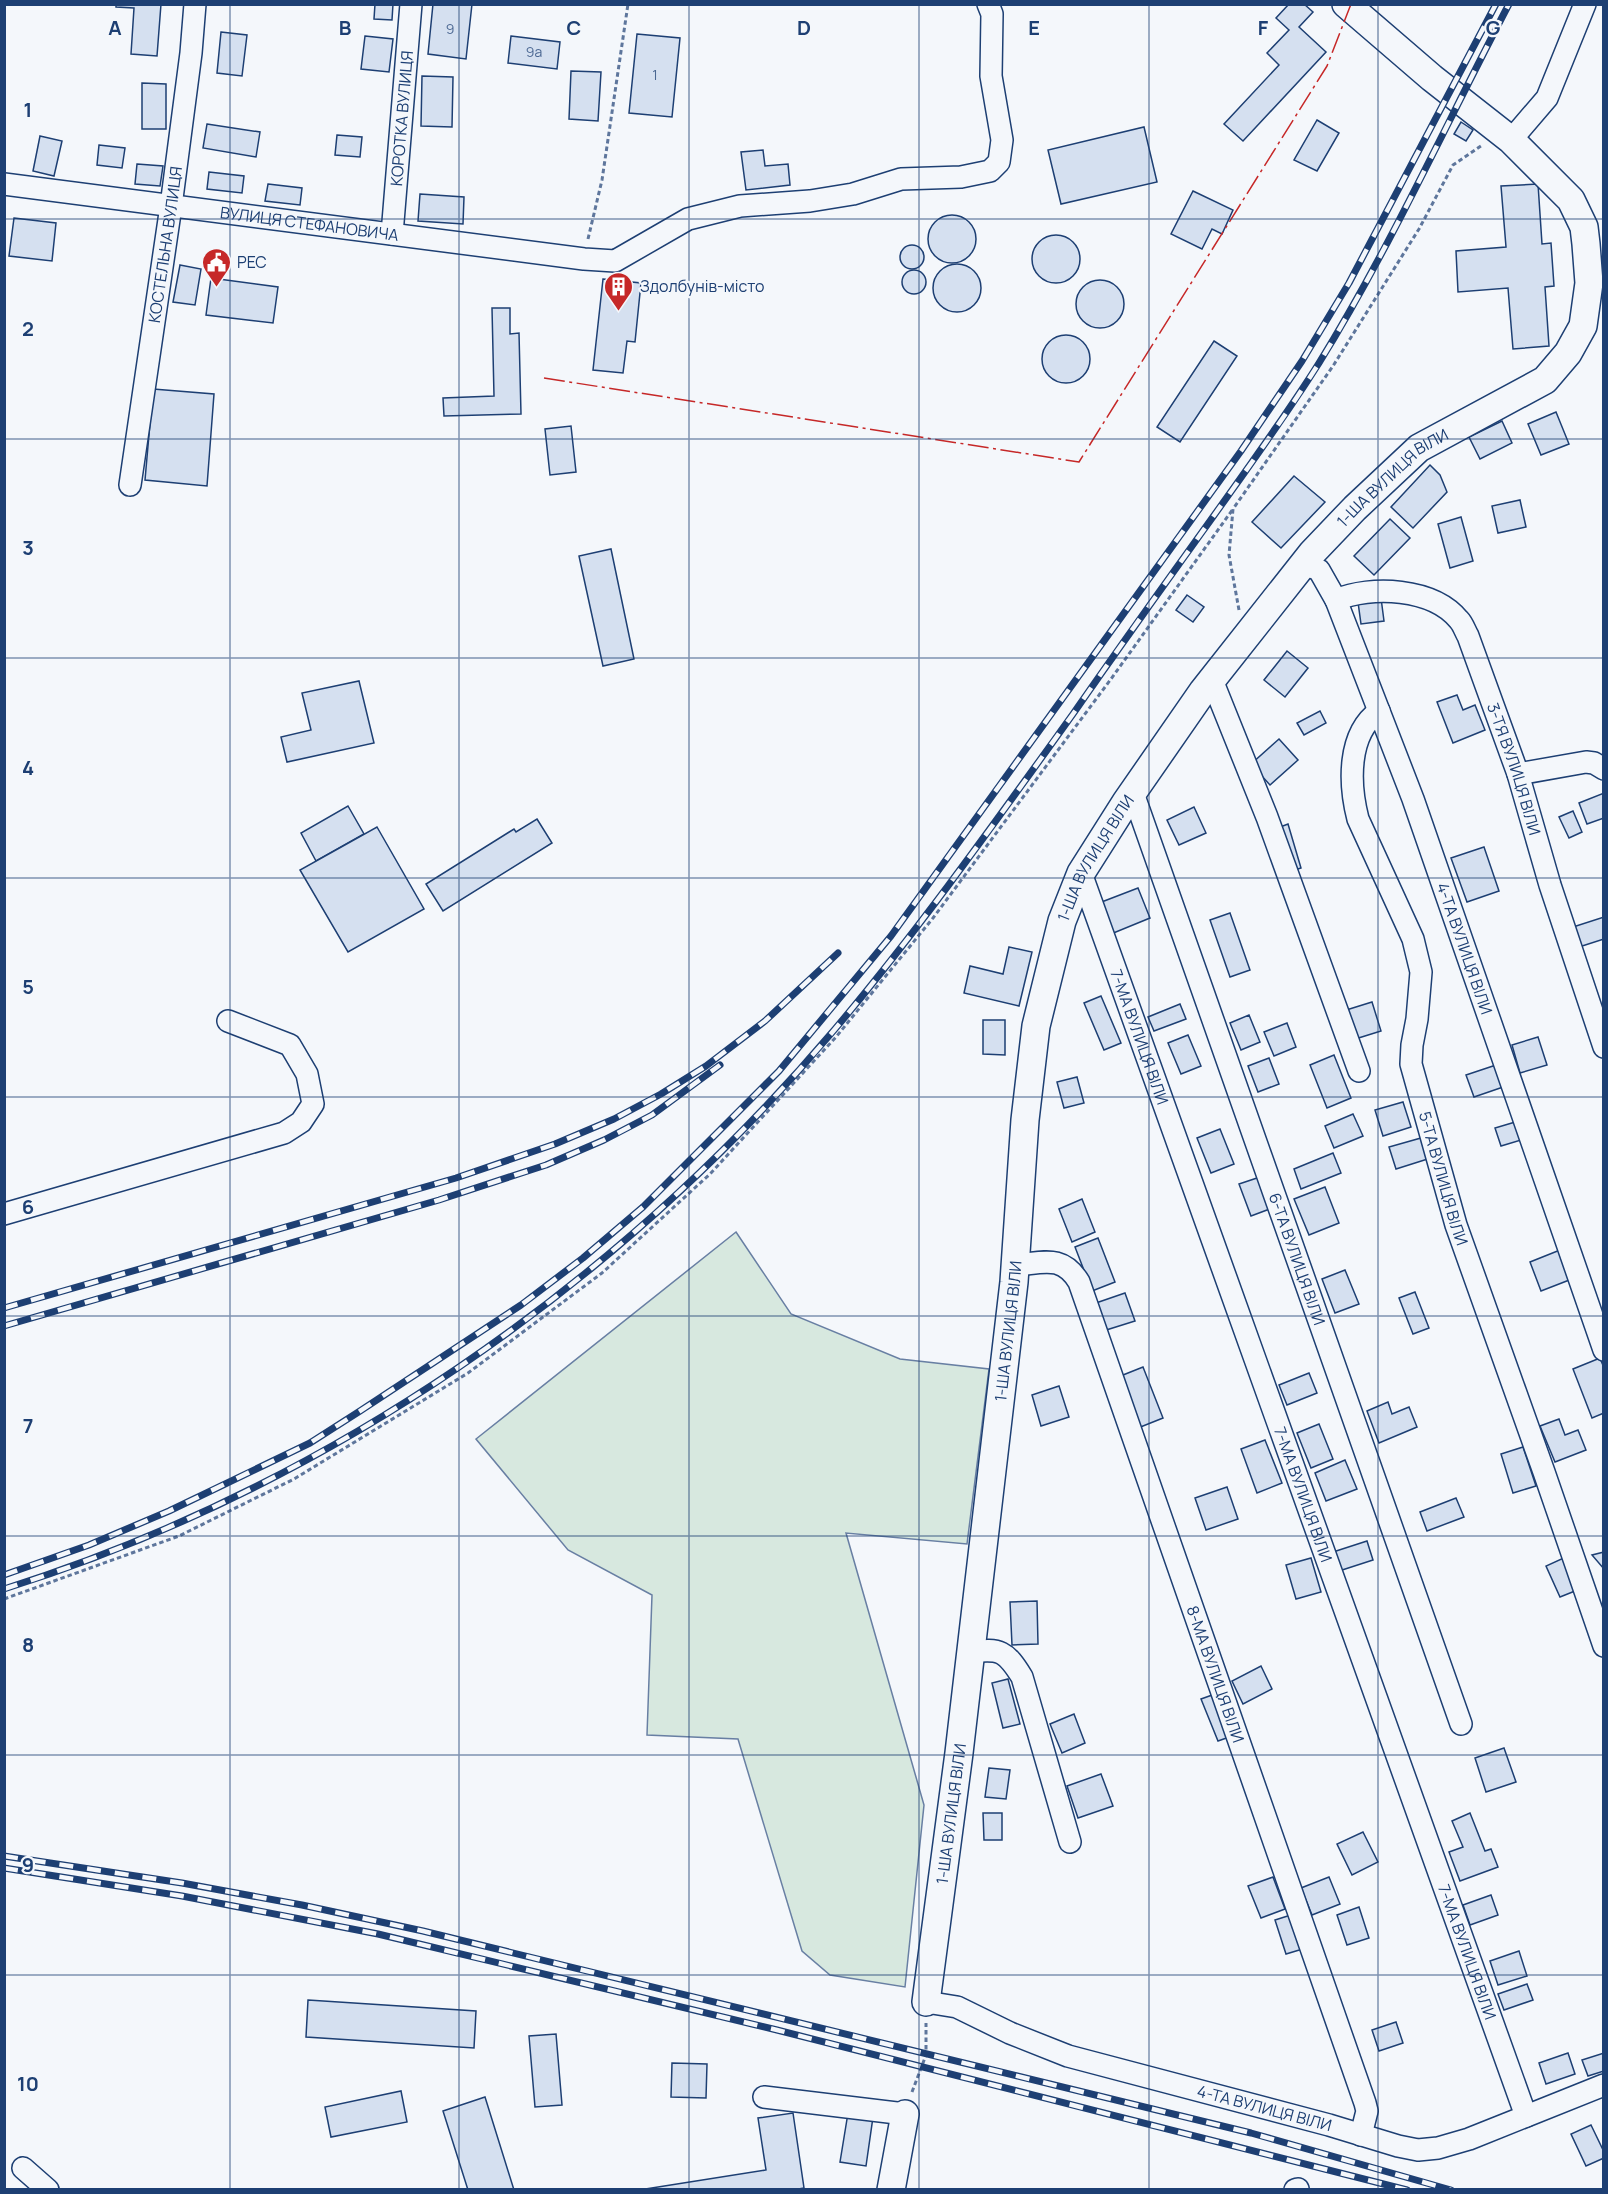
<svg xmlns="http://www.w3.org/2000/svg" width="1608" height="2194" viewBox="0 0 1608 2194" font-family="Manrope,sans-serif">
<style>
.green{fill:#d7e8df;stroke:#687fa3;stroke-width:1.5}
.building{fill:#d5e0f0;stroke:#1d3f73;stroke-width:1.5}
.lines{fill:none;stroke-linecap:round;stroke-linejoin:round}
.minor-casing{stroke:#1d3f73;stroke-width:24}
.major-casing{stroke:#1d3f73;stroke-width:30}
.path{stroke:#5e769c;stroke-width:3;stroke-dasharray:4.5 3;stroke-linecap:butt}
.minor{stroke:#f4f7fb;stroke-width:21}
.major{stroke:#f4f7fb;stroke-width:27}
.rail-casing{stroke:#1d3f73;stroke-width:7}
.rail{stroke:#f4f7fb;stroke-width:4.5;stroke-dasharray:14;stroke-linecap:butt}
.power{stroke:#c62828;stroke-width:1.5;stroke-dasharray:21 4.5 3 4.5;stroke-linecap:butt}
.grid{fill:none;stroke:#1d3f73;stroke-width:1.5;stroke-opacity:0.55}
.labels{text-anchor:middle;stroke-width:4.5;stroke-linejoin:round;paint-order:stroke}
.number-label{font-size:14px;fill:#4b6792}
.street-label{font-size:16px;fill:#1d3f73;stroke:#f4f7fb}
.poi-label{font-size:16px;fill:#1d3f73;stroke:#f4f7fb;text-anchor:start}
.grid-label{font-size:20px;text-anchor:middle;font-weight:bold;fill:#1d3f73;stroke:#f4f7fb;stroke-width:4.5;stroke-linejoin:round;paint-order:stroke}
</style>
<rect width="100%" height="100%" fill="#f4f7fb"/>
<!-- green -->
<path class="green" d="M736 1232 791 1314 900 1359 989 1369 967 1544 846 1533 924 1805 905 1987 830 1975 802 1951 738 1739 647 1735 652 1595 568 1550 476 1439Z"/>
<!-- building -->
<g class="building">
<path d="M116 4H161L157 56 131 54 134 8 116 7Z"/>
<path d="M375 4H393L392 20 374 19Z"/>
<path d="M433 4H472L466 59 428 54Z"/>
<path d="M1289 4H1304L1313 12 1299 27 1326 52 1243 141 1224 124 1279 65 1267 53 1289 30 1276 18Z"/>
<path d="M221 32 247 35 242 76 217 73Z"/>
<path d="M637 34 680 38 672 117 629 113Z"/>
<path d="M365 36 393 39 389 72 361 69Z"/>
<path d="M511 36 560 42 557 69 508 63Z"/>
<path d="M571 71 601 72 598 121 569 119Z"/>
<path d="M422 76 453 77 452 127 421 126Z"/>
<path d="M142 83 166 84V129H142Z"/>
<path d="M1317 120 1339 133 1317 171 1294 160Z"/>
<path d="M1461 122 1473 130 1466 141 1454 134Z"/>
<path d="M207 124 260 132 256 157 203 148Z"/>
<path d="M1144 127 1157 182 1061 204 1048 150Z"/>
<path d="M337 135 362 137 360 157 335 155Z"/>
<path d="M40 136 62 141 54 176 33 171Z"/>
<path d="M99 145 125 148 122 168 97 165Z"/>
<path d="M763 150 765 166 788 164 790 185 746 190 741 152Z"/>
<path d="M137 164 163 166 160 186 135 184Z"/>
<path d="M209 172 244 176 242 193 207 189Z"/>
<path d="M268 184 302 188 300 205 265 201Z"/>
<path d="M1538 184 1542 244 1551 243 1554 286 1545 287 1549 346 1513 349 1508 288 1458 292 1456 251 1506 247 1501 186Z"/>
<path d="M1193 191 1233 210 1222 234 1212 229 1202 249 1171 234Z"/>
<path d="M420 194 464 197 463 224 418 221Z"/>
<circle cx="952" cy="239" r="24"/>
<path d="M14 218 56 223 52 261 9 256Z"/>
<circle cx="1056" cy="259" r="24"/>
<circle cx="912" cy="257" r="12"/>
<circle cx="957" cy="288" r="24"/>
<path d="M180 265 201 269 195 305 173 302Z"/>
<circle cx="914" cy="282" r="12"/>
<path d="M211 278 278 287 273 323 206 315Z"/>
<path d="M603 279 641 283 635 342 627 341 623 373 593 370Z"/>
<circle cx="1100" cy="304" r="24"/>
<path d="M492 308H510V334L519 333 521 414 444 416 443 398 494 396Z"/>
<circle cx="1066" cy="359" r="24"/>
<path d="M1214 341 1237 356 1180 442 1157 427Z"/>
<path d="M153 389 214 394 207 486 145 480Z"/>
<path d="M1556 412 1569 444 1541 455 1528 424Z"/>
<path d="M1502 421 1512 443 1480 459 1469 437Z"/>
<path d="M571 426 576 472 550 475 545 429Z"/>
<path d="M1430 465 1440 475 1447 492 1413 528 1391 507Z"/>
<path d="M1294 476 1325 502 1281 548 1252 522Z"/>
<path d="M1520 500 1526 527 1498 533 1492 506Z"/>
<path d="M1461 517 1473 561 1450 568 1438 524Z"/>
<path d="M1390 519 1410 538 1374 575 1354 556Z"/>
<path d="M611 549 634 659 603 666 579 556Z"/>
<path d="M1187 595 1204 607 1193 622 1176 610Z"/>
<path d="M1381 598 1384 621 1361 624 1358 602Z"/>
<path d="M1287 651 1308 668 1285 697 1264 680Z"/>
<path d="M359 681 374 743 287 762 281 737 311 730 302 693Z"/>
<path d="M1457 695 1463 710 1475 705 1485 730 1453 743 1437 702Z"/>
<path d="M1320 711 1326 723 1304 735 1297 723Z"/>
<path d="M1279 739 1298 760 1270 785 1251 764Z"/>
<path d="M1604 793V818L1587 824 1579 803Z"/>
<path d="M348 806 364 834 316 861 301 833Z"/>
<path d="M1194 807 1206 833 1179 845 1167 820Z"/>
<path d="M1573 811 1582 832 1569 838 1559 817Z"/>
<path d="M537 819 552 843 443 911 426 884 514 829 516 832Z"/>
<path d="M1288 824 1301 868 1288 872 1275 829Z"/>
<path d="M377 827 424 909 348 952 300 870Z"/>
<path d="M1484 847 1499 891 1467 902 1451 858Z"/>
<path d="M1138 888 1150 918 1111 934 1099 903Z"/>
<path d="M1230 913 1250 970 1230 977 1210 920Z"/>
<path d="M1604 917V939L1579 947 1573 927Z"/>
<path d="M1009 947 1032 952 1019 1006 964 993 970 966 1003 974Z"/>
<path d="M1101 996 1121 1043 1104 1050 1084 1003Z"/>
<path d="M1372 1002 1381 1031 1352 1040 1343 1011Z"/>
<path d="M1180 1004 1186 1019 1154 1031 1148 1017Z"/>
<path d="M1249 1015 1260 1042 1241 1050 1230 1023Z"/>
<path d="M983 1020H1005V1055L983 1054Z"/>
<path d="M1287 1023 1296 1047 1274 1056 1264 1032Z"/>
<path d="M1188 1035 1201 1066 1181 1074 1168 1043Z"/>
<path d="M1538 1037 1547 1065 1520 1073 1512 1045Z"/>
<path d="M1334 1055 1351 1098 1327 1108 1310 1065Z"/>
<path d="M1269 1058 1279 1084 1258 1092 1248 1066Z"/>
<path d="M1502 1063 1509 1085 1474 1097 1466 1075Z"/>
<path d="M1077 1077 1084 1103 1064 1108 1057 1082Z"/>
<path d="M1403 1102 1411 1127 1383 1136 1375 1110Z"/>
<path d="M1353 1114 1363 1136 1334 1148 1325 1126Z"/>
<path d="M1522 1120 1528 1138 1501 1146 1495 1128Z"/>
<path d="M1220 1129 1234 1164 1211 1173 1197 1138Z"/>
<path d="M1428 1136 1434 1157 1396 1169 1389 1147Z"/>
<path d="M1333 1153 1341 1173 1301 1189 1294 1169Z"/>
<path d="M1263 1176 1275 1207 1251 1216 1239 1184Z"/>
<path d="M1325 1187 1339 1223 1309 1235 1294 1199Z"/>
<path d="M1082 1199 1095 1232 1072 1242 1059 1209Z"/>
<path d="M1098 1238 1115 1282 1092 1291 1075 1247Z"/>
<path d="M1565 1248 1577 1277 1541 1291 1530 1262Z"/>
<path d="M1345 1270 1359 1304 1335 1313 1322 1279Z"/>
<path d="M1415 1292 1429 1328 1413 1334 1399 1298Z"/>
<path d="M1125 1293 1135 1321 1103 1331 1093 1304Z"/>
<path d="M1600 1358 1604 1368V1413L1592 1418 1573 1369Z"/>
<path d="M1143 1367 1163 1418 1138 1428 1118 1377Z"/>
<path d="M1309 1373 1317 1393 1287 1405 1279 1385Z"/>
<path d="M1059 1386 1069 1417 1041 1426 1032 1395Z"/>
<path d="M1388 1402 1392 1414 1409 1407 1417 1427 1379 1443 1367 1411Z"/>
<path d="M1559 1419 1565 1435 1578 1430 1586 1450 1555 1462 1540 1426Z"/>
<path d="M1319 1424 1333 1459 1311 1468 1297 1433Z"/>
<path d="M1265 1440 1282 1483 1257 1493 1241 1449Z"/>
<path d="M1523 1447 1536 1486 1513 1493 1501 1454Z"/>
<path d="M1345 1460 1357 1489 1326 1501 1315 1473Z"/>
<path d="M1227 1487 1238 1519 1206 1530 1195 1498Z"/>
<path d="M1456 1498 1464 1517 1427 1531 1420 1512Z"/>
<path d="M1367 1541 1373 1560 1339 1571 1333 1552Z"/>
<path d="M1604 1552V1569L1592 1555Z"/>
<path d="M1568 1556 1580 1589 1560 1597 1546 1566Z"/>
<path d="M1311 1558 1321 1592 1296 1599 1286 1565Z"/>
<path d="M1037 1601 1038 1644 1012 1645 1010 1602Z"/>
<path d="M1261 1666 1272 1689 1243 1704 1232 1681Z"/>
<path d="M1008 1679 1020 1724 1003 1728 992 1683Z"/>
<path d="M1215 1694 1232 1736 1218 1741 1201 1699Z"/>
<path d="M1074 1714 1085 1743 1062 1753 1050 1724Z"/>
<path d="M1504 1748 1516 1782 1486 1792 1475 1758Z"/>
<path d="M989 1768 1010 1770 1006 1799 985 1797Z"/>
<path d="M1101 1774 1113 1806 1078 1818 1067 1786Z"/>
<path d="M983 1813H1002V1840H984Z"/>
<path d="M1470 1813 1485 1851 1491 1849 1498 1867 1460 1881 1449 1852 1463 1847 1452 1821Z"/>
<path d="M1363 1832 1378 1862 1352 1875 1337 1844Z"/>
<path d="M1273 1877 1285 1909 1261 1918 1248 1886Z"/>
<path d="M1329 1877 1340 1904 1312 1915 1301 1888Z"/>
<path d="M1491 1895 1498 1915 1470 1925 1463 1905Z"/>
<path d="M1359 1907 1369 1938 1347 1945 1337 1915Z"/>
<path d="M1294 1914 1306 1948 1286 1954 1275 1920Z"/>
<path d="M1519 1951 1527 1976 1498 1985 1490 1961Z"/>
<path d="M1527 1984 1533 2000 1504 2010 1498 1994Z"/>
<path d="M308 2000 476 2011 474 2048 306 2037Z"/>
<path d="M1396 2022 1403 2043 1379 2051 1372 2030Z"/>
<path d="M556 2034 562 2105 535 2107 529 2036Z"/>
<path d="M1568 2053 1575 2074 1546 2084 1539 2063Z"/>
<path d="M1604 2053V2071L1588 2076 1582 2060Z"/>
<path d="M672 2063 707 2064 706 2098 671 2097Z"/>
<path d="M401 2091 407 2122 331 2137 325 2107Z"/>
<path d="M485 2097 514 2190H468L443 2111Z"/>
<path d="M793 2113 804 2188 793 2190H639L766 2170 758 2118Z"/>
<path d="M848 2113 873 2117 866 2166 840 2162Z"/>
<path d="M1591 2125 1604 2152V2158L1586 2166 1571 2134Z"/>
</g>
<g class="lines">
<defs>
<g id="minor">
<path d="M1511 140 1547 98 1585 4"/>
<path id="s1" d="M4 184 584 259 615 261 688 219 740 206 810 201 853 194 901 179 961 177 990 171 999 162 1002 140 991 76 992 14 988 4"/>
<path id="s2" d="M392 234 411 4"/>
<path id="s3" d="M130 485 171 206 191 53 195 4"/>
<path id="s4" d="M1303 564 1319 570 1336 600 1413 799 1604 1350"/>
<path id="s5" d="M1336 600C1371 585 1433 588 1459 620 1463 624 1465 631 1468 636L1518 774 1550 885 1604 1047"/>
<path d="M1212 680 1267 817 1359 1071"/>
<path id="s6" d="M1379 711C1347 734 1349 784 1358 819L1413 939 1421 972 1417 1019 1412 1045 1411 1064 1456 1225 1544 1472 1604 1646"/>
<path d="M1518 774 1586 762 1594 763 1604 769"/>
<path id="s7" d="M1133 793 1461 1724"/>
<path id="s8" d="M1081 873 1526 2116"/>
<path d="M4 1214 284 1133 301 1122 313 1104 307 1074 290 1045 228 1021"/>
<path id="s9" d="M1016 1265C1043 1263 1062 1254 1079 1282L1365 2103 1367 2111 1361 2135"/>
<path d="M971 1652C1000 1648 1006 1651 1022 1677L1070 1842"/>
<path id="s10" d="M926 2002 957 2007 1010 2033 1068 2056 1329 2125 1398 2146 1418 2150 1438 2148 1469 2139 1604 2085"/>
<path d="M764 2097 905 2114"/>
<path d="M23 2168 48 2190"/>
<path d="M1295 2190 1298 2189"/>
</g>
<g id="major">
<path id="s11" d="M926 2002 959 1753 1014 1282 1025 1120 1036 1026 1062 921 1081 873 1126 802 1203 691 1312 553 1355 508 1419 448 1545 380 1568 353 1583 326 1589 283 1586 244 1584 227 1571 200 1511 140 1432 78 1346 4"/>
<path d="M891 2190 905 2114"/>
</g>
</defs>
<!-- minor casing -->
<use href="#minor" class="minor-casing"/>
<!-- major casing -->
<use href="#major" class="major-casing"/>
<!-- path -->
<g class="path">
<path d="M588 239 602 180 628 4"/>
<path d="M1239 610 1229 555 1233 509 1333 366 1419 229 1453 165 1481 146"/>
<path d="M4 1599 179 1536 294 1479 468 1373 602 1273 710 1174 836 1037 933 918 1111 679 1233 509"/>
<path d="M912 2092 926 2055V2023"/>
</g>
<!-- minor -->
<use href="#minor" class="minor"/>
<!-- major -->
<use href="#major" class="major"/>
<defs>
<g id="rail">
<path d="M4 1308 456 1178 555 1144 614 1119 661 1094 706 1066 765 1021 838 953"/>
<path d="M4 1326 439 1200 546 1165 604 1140 652 1115 720 1065"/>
<path d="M4 1575 89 1545 169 1511 310 1443 360 1411 521 1305 583 1258 643 1207 779 1071 891 936 1241 451 1302 361 1349 283 1496 4"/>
<path d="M4 1589C327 1487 617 1286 835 1029 920 928 996 821 1073 714 1118 649 1164 585 1210 521 1247 469 1285 417 1319 363 1390 248 1446 124 1509 4"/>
<path d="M4 1856 182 1883 302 1905 423 1931 1251 2133 1451 2190"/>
<path d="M4 1868 182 1896 378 1934 777 2030 1407 2190"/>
</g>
</defs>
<!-- rail casing -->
<use href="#rail" class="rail-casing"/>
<!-- rail -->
<use href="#rail" class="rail"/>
<!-- power -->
<path class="power" d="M544 378 1079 462 1327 66 1351 4"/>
</g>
<!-- grid -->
<path class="grid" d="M230 4V2190M459 4V2190M689 4V2190M919 4V2190M1149 4V2190M1378 4V2190M4 219H1604M4 439H1604M4 658H1604M4 878H1604M4 1097H1604M4 1316H1604M4 1536H1604M4 1755H1604M4 1975H1604"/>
<!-- icons -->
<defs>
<symbol id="civic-pin" viewBox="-11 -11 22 30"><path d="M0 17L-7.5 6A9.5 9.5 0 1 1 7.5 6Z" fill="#c62828" stroke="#f4f7fb"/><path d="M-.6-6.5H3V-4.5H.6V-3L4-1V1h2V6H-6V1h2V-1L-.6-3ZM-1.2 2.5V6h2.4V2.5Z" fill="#fff"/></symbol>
<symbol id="building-pin" viewBox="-11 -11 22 30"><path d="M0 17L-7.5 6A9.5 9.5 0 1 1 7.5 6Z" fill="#c62828" stroke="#f4f7fb"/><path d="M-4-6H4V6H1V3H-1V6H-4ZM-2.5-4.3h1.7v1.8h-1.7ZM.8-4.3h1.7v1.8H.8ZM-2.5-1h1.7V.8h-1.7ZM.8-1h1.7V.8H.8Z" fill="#fff"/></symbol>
</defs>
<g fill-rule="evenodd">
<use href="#civic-pin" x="200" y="246" width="33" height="45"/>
<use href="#building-pin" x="602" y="270" width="33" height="45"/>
</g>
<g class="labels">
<!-- number labels -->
<g class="number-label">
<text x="450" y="34">9</text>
<text x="534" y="57">9а</text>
<text x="655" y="80">1</text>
</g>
<!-- street labels -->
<g class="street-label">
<text dy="6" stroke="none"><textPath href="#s2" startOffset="116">КОРОТКА ВУЛИЦЯ</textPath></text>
<text dy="6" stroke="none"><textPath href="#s1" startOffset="308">ВУЛИЦЯ СТЕФАНОВИЧА</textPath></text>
<text dy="6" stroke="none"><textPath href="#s3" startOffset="243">КОСТЕЛЬНА ВУЛИЦЯ</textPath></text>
<text dy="6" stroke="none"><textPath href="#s11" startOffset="1648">1-ША ВУЛИЦЯ ВІЛИ</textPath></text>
<text dy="6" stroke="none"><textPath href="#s5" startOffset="291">3-ТЯ ВУЛИЦЯ ВІЛИ</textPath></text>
<text dy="6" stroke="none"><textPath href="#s11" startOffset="1162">1-ША ВУЛИЦЯ ВІЛИ</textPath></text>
<text dy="6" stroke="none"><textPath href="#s4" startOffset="423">4-ТА ВУЛИЦЯ ВІЛИ</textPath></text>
<text dy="6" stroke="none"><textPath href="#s8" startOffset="174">7-МА ВУЛИЦЯ ВІЛИ</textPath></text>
<text dy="6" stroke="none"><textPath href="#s6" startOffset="494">5-ТА ВУЛИЦЯ ВІЛИ</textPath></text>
<text dy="6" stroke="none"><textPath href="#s7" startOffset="494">6-ТА ВУЛИЦЯ ВІЛИ</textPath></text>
<text dy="6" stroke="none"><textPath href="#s11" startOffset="676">1-ША ВУЛИЦЯ ВІЛИ</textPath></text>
<text dy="6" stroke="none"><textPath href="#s8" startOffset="660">7-МА ВУЛИЦЯ ВІЛИ</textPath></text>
<text dy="6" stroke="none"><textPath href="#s9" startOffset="486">8-МА ВУЛИЦЯ ВІЛИ</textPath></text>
<text dy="6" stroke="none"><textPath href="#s11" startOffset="190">1-ША ВУЛИЦЯ ВІЛИ</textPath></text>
<text dy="6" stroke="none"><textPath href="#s8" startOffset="1146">7-МА ВУЛИЦЯ ВІЛИ</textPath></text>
<text dy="6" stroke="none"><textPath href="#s10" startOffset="356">4-ТА ВУЛИЦЯ ВІЛИ</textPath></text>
</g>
<!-- poi labels -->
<g class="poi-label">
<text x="237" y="268">РЕС</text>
<text x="640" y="292">Здолбунів-місто</text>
</g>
</g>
<g class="grid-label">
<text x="115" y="35">A</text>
<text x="345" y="35">B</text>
<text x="574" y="35">C</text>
<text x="804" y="35">D</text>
<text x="1034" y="35">E</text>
<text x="1263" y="35">F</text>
<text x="1493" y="35">G</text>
<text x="28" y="117">1</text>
<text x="28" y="336">2</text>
<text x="28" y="555">3</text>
<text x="28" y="775">4</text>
<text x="28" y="994">5</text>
<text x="28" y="1214">6</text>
<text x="28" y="1433">7</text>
<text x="28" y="1652">8</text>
<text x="28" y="1872">9</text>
<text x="28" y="2091">10</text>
</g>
<!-- border -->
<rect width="1608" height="2194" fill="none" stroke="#1d3f73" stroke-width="12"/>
</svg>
